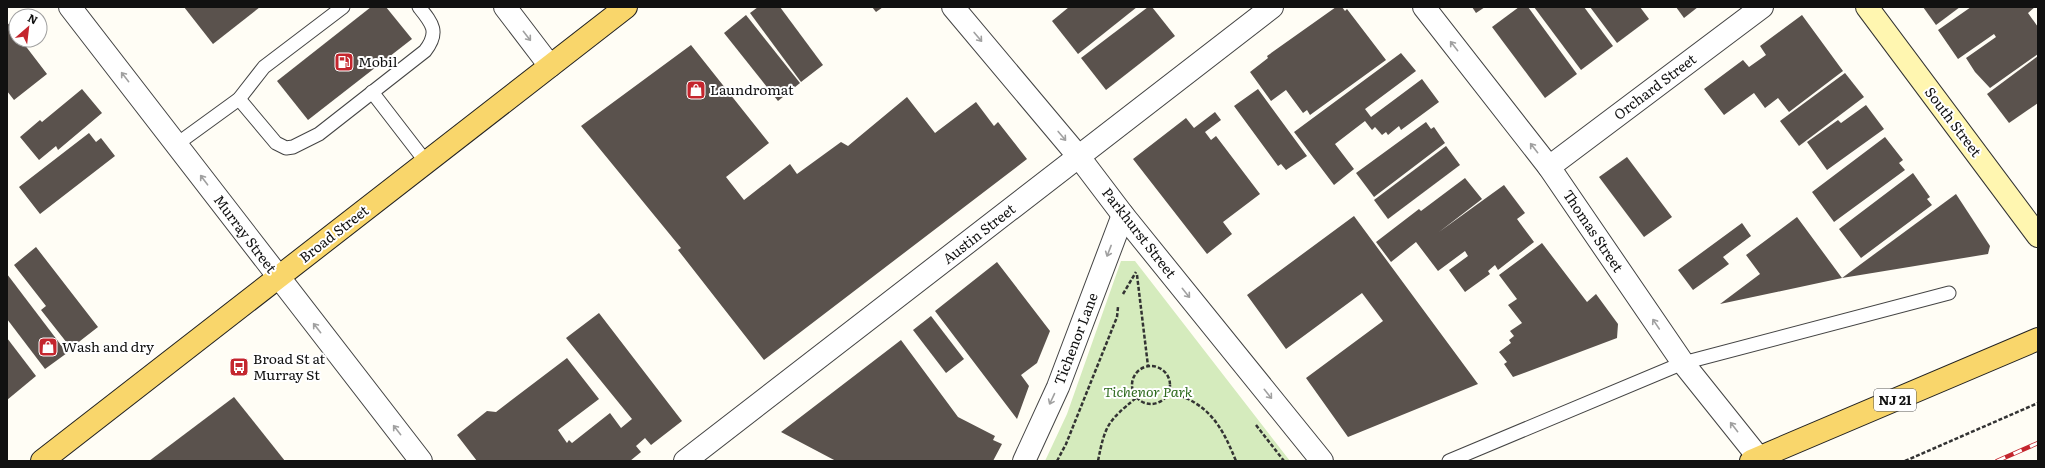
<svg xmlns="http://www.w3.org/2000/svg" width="2045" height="468" viewBox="0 0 2045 468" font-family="Literata,serif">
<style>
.green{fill:#d5ebbd}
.building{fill:#5a524d}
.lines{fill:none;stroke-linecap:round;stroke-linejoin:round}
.lane-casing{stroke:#444;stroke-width:15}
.street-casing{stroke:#444;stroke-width:24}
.secondary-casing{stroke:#333;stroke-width:24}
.primary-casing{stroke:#222;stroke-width:24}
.path{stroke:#333;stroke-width:2.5;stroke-dasharray:4 2;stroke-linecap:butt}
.lane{stroke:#fff;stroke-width:13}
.street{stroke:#fff;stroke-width:22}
.secondary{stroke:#fff6b0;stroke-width:22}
.primary{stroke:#f9d66b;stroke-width:22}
.rail-casing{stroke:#c4262e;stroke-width:4.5}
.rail{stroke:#fff;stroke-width:3;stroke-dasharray:9;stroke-linecap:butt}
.oneway{stroke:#a0a0a0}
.labels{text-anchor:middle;stroke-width:4;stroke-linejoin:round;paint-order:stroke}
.shield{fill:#fff;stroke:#585858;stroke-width:1}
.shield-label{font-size:13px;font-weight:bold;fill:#111}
.poi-label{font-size:14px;fill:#111;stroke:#fff;text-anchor:start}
.street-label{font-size:14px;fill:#111;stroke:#fff}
.park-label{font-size:14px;font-style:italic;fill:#2f6b1f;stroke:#fff}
</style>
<rect width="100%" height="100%" fill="#fffdf5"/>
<!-- green -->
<path class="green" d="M1121 261H1135L1290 461H1045L1067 414Z"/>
<!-- building -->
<g class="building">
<path d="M184 7H260L213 44Z"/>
<path d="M371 7H386L412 39 308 120 277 81Z"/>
<path d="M758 7H780L823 65 801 82 750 13Z"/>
<path d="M872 7H883L876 12Z"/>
<path d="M1069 7H1137L1078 54 1052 21Z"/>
<path d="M1148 7H1152L1175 36 1106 90 1081 58Z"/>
<path d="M1336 7H1342L1345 11 1347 9 1386 60 1310 115 1307 110 1303 113 1286 90 1271 101 1250 72 1268 58 1267 56Z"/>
<path d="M1472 7H1485L1476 13Z"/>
<path d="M1519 7H1528L1577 74 1545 98 1492 27Z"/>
<path d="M1534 7H1584L1613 46 1581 70Z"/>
<path d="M1590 7H1640L1649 19 1617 43Z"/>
<path d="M1676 7H1698L1684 18Z"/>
<path d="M1923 7H1960L1936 25Z"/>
<path d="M1971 7H2035L2028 13 2038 27V54L1990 88 1975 72 1966 58 1996 37 1994 34 1958 59 1938 30Z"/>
<path d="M746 15 800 83 778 101 724 33Z"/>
<path d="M1802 15 1843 71 1789 112 1778 98 1765 108 1754 93 1724 115 1704 89 1743 60 1749 67 1766 55 1760 46Z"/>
<path d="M7 22 16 34V40H21L47 74 14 100 7 91Z"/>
<path d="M691 45 769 143 726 177 744 200 790 164 797 174 841 142 848 146 907 97 935 133 976 102 994 126 998 122 1027 159 764 360 678 250 681 248 581 126Z"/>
<path d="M1401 53 1416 71 1365 109 1371 117 1422 79 1439 102 1401 130 1399 126 1388 135 1386 132 1382 135 1375 127 1372 130 1365 121 1335 144 1354 169 1334 185 1294 132Z"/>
<path d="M2038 56V103L2009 123 1987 94Z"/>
<path d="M1845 73 1864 97 1799 146 1780 121Z"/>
<path d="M82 89 102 113 58 150 56 146 39 160 20 137 40 120 42 122Z"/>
<path d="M1258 89 1307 156 1286 170 1281 164 1278 166 1234 106Z"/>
<path d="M1866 105 1884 129 1827 170 1807 142 1838 120 1841 123Z"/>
<path d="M1215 112 1221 120 1205 132 1211 140 1216 136 1260 194 1223 222 1232 234 1207 254 1133 159 1186 118 1194 128Z"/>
<path d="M1426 122 1431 129 1434 127 1445 143 1374 197 1356 173Z"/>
<path d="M89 133 96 142 101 138 115 156 40 214 19 187Z"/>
<path d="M1885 137 1903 160 1899 163 1905 170 1834 222 1812 192Z"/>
<path d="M1446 146 1460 165 1388 219 1374 200Z"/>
<path d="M1627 157 1672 217 1644 237 1599 177Z"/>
<path d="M1913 173 1930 197 1927 199 1932 205 1861 258 1839 229Z"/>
<path d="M1465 178 1482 199 1439 232 1504 185 1525 213 1517 219 1534 242 1498 270 1495 265 1488 271 1490 274 1465 292 1449 270 1468 256 1465 251 1438 271 1416 242 1391 262 1376 242 1419 209 1421 211Z"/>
<path d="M1956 194 1990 246 1988 254 1842 278Z"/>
<path d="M1354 216 1478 384 1348 437 1306 378 1383 321 1362 293 1286 349 1247 295Z"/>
<path d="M1797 217 1842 278 1720 304 1760 274 1746 255Z"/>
<path d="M1742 223 1751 236 1723 257 1729 264 1693 290 1678 270Z"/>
<path d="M1542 243 1587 302 1596 294 1618 324 1617 338 1513 377 1504 364 1507 362 1499 352 1511 343 1509 340 1514 336 1510 331 1522 323 1508 305 1517 299 1499 275Z"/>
<path d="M36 247 98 327 71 348 41 310 46 306 14 265Z"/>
<path d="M997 262 1050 331 1037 363 1021 375 1029 386 1017 419 935 311Z"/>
<path d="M7 274 67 353 45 369 7 319Z"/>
<path d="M599 313 682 421 651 445 645 438 636 446 641 452 630 461H477L457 435 487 411 496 412 567 358 599 399 558 430 567 443 569 440 572 443 610 413 621 428 632 419 566 338Z"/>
<path d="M931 316 964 359 946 373 913 330Z"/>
<path d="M7 338 36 376 7 400Z"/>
<path d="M901 340 958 417 995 436 993 440 1002 444 993 461H836L781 432Z"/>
<path d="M234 397 285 461H149Z"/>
</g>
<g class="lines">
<defs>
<g id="lane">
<path d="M372 92 426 162"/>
<path d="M239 99 276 143 286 148 293 147 319 134 425 51C440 32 432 23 419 7"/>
<path d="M177 144 239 99 264 67 343 7"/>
<path d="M1449 461 1683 363 1949 293"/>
</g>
<g id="street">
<path d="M70 7 421 461"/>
<path d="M505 7 550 66"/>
<path d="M953 7 1079 157 1123 215 1322 461"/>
<path d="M1424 7 1549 167 1683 363 1759 458"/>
<path d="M1549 167 1762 7"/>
<path d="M685 461 1272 7"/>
<path d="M1024 461 1058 387 1123 215"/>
</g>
<path id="secondary" d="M1867 7 2038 236"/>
<g id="primary">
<path d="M42 461 626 7"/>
<path d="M1751 461 2038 339"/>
</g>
</defs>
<!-- lane casing -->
<use href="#lane" class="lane-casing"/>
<!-- street casing -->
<use href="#street" class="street-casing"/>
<!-- secondary casing -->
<use href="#secondary" class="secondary-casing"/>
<!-- primary casing -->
<use href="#primary" class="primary-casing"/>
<!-- path -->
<g class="path">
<path d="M1137 275 1148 366"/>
<path d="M1123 294 1136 272"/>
<circle cx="1151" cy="385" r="19"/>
<path d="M1169 392C1178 395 1188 398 1195 403 1217 416 1227 439 1236 461"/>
<path d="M1256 425 1284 461"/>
<path d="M1057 461 1066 444 1117 317 1118 307"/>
<path d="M1098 461C1105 425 1108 421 1136 398"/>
<path d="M1905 461 2038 403"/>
</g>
<!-- lane -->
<use href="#lane" class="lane"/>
<!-- street -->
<use href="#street" class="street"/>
<!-- secondary -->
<use href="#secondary" class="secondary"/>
<!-- primary -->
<use href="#primary" class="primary"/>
<defs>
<path id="rail" d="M1997 461 2038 443"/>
</defs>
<!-- rail casing -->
<use href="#rail" class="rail-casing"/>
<!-- rail -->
<use href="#rail" class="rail"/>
</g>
<!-- one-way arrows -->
<defs><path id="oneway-shaft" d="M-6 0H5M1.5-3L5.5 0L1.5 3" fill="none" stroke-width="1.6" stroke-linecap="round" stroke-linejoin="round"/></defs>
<g class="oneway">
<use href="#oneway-shaft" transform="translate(527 36) rotate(52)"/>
<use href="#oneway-shaft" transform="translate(978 37) rotate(50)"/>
<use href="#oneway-shaft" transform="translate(1454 46) rotate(-128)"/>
<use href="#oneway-shaft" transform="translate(125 77) rotate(-128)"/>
<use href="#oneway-shaft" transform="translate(1062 136) rotate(50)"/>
<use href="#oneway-shaft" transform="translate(1534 148) rotate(-128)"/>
<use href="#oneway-shaft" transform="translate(204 180) rotate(-127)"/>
<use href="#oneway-shaft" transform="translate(1109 251) rotate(111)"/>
<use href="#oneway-shaft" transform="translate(1186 293) rotate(51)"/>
<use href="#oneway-shaft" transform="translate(1656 324) rotate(-124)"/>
<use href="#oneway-shaft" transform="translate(317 328) rotate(-128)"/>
<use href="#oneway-shaft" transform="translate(1268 394) rotate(51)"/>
<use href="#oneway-shaft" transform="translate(1052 399) rotate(115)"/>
<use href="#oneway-shaft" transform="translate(1734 427) rotate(-128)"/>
<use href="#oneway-shaft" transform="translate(397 430) rotate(-128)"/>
</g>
<!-- icons -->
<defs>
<symbol id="fuel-square" viewBox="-11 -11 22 22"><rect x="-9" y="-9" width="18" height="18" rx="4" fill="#c4262e" stroke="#fff"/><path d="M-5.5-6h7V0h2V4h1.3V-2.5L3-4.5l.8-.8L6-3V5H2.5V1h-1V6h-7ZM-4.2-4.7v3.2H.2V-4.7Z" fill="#fff"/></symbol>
<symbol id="shop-square" viewBox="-11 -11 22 22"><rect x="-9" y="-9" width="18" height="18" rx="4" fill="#c4262e" stroke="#fff"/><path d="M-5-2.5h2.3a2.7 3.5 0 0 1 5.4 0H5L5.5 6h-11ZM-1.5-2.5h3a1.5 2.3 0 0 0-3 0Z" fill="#fff"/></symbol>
<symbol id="bus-square" viewBox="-11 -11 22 22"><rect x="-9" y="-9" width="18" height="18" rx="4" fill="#c4262e" stroke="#fff"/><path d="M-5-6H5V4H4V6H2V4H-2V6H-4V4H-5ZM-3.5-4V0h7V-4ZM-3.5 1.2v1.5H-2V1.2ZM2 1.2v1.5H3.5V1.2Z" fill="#fff"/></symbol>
</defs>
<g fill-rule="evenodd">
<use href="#fuel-square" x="333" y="51" width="22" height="22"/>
<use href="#shop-square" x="685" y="79" width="22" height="22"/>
<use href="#shop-square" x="37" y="336" width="22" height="22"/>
<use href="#bus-square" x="228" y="356" width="22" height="22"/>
</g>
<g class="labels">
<!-- shield labels -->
<rect class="shield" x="1874" y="389" width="42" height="22" rx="3"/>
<g class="shield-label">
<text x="1895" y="405">NJ 21</text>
</g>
<!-- poi labels -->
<g class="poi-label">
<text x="358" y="67">Mobil</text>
<text x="710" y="95">Laundromat</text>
<text x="62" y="352">Wash and dry</text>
<text x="253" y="364">Broad St at<tspan x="253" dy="16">Murray St</tspan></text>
</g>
<!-- street labels -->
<g class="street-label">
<text transform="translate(1655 87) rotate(-37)" y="5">Orchard Street</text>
<text transform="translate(1953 122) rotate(53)" y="5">South Street</text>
<text transform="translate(1593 231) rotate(56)" y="5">Thomas Street</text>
<text transform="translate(1139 233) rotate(52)" y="5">Parkhurst Street</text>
<text transform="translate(245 234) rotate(53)" y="5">Murray Street</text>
<text transform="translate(334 234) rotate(-38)" y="5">Broad Street</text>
<text transform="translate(979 234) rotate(-38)" y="5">Austin Street</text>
<text transform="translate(1076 339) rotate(-69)" y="5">Tichenor Lane</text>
</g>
<!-- park labels -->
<g class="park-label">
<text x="1148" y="397">Tichenor Park</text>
</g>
</g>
<!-- border -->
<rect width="2045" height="468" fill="none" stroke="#111111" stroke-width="16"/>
<!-- north arrow -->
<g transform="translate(28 28) rotate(28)"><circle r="19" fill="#ffffff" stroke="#a0a0a0"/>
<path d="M0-3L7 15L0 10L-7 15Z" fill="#c4262e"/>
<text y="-6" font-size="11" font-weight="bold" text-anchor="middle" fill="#111111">N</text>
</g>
</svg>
